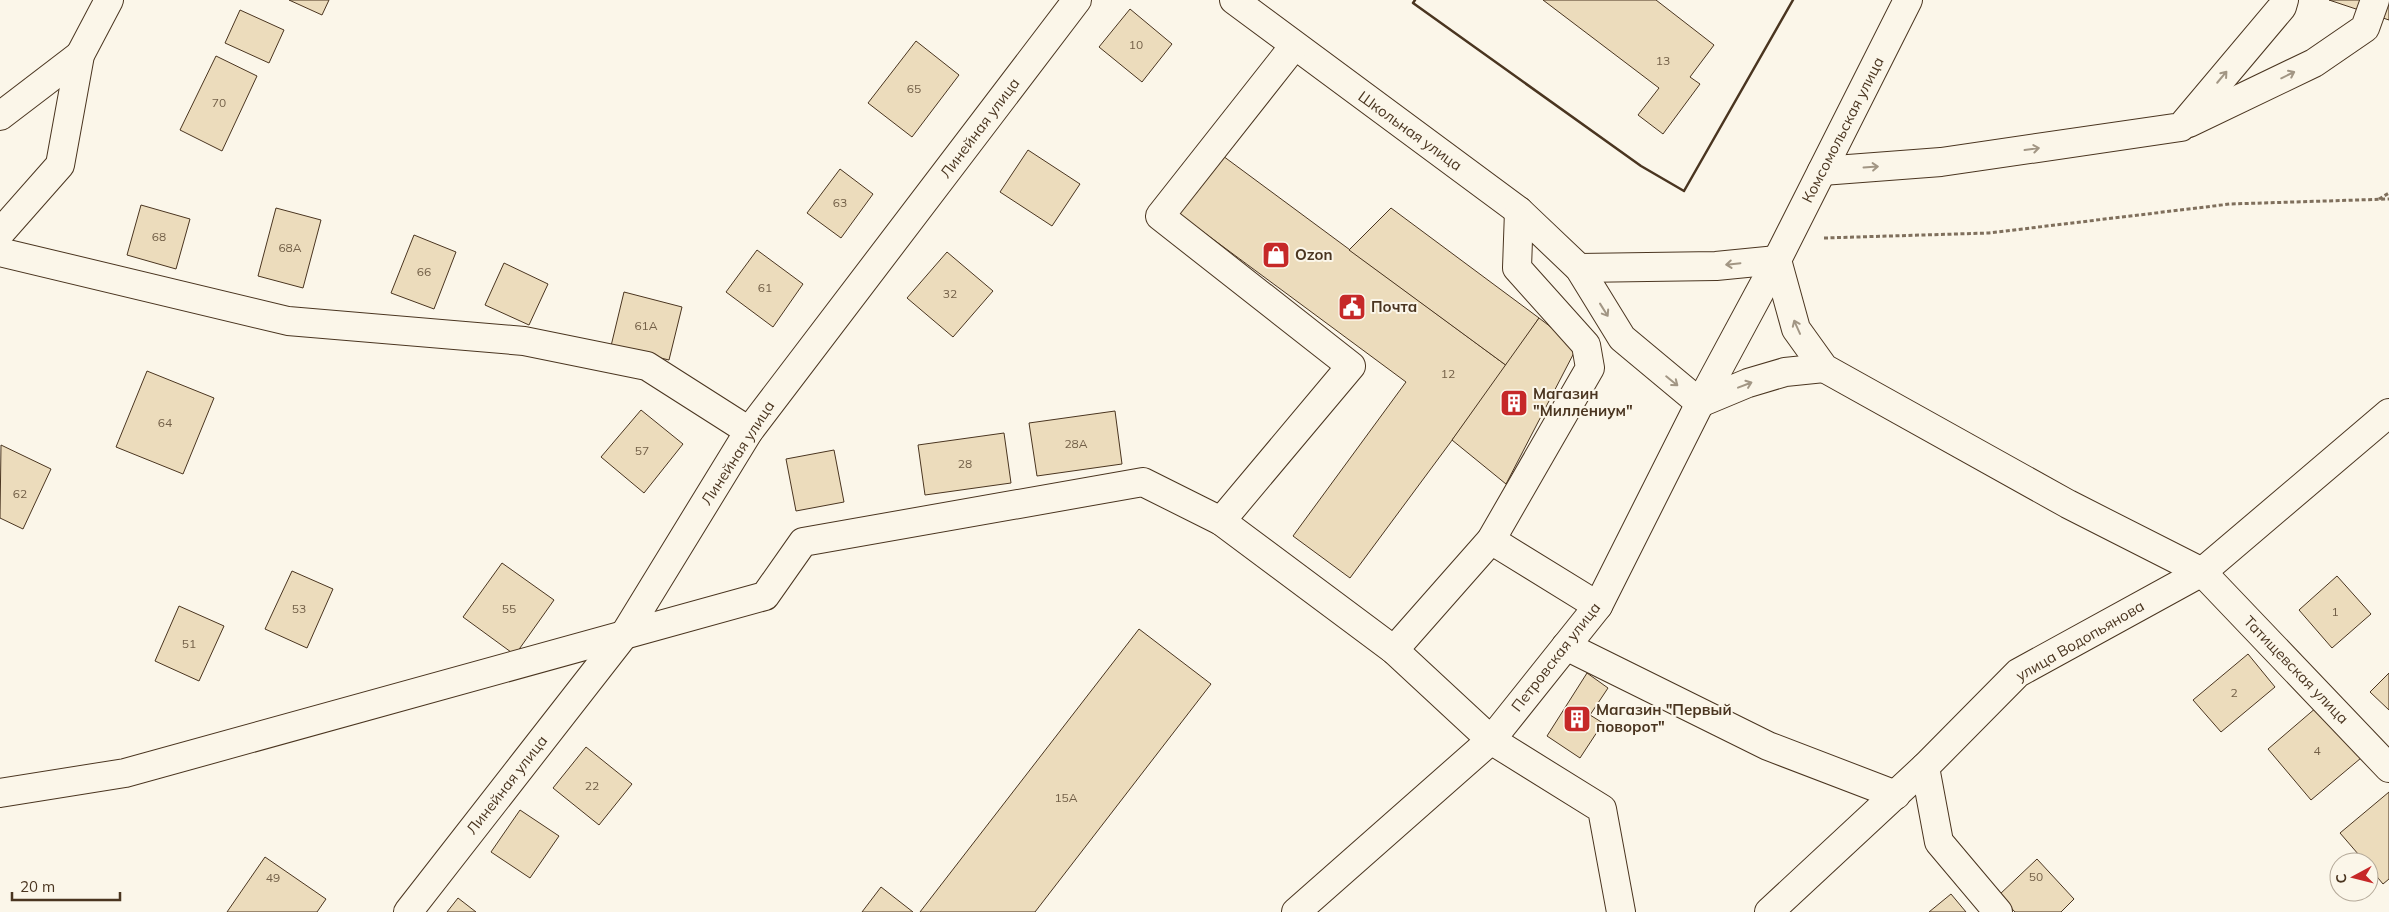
<svg xmlns="http://www.w3.org/2000/svg" width="2389" height="912" viewBox="0 0 2389 912" font-family="Mulish,sans-serif">
<style>
.building{fill:#ecdcbc;stroke:#4a3520}
.lines{fill:none;stroke-linecap:round;stroke-linejoin:round}
.minor-casing{stroke:#4a3520;stroke-width:30}
.major-casing{stroke:#4a3520;stroke-width:30}
.path{stroke:#7f6f5c;stroke-width:3;stroke-dasharray:4 2.5;stroke-linecap:butt}
.minor{stroke:#fbf6e9;stroke-width:28}
.major{stroke:#fbf6e9;stroke-width:28}
.wall{stroke:#4a3520;stroke-width:2.5}
.oneway{stroke:#a29684}
.labels{text-anchor:middle;stroke-width:4;stroke-linejoin:round;paint-order:stroke}
.number-label{font-size:12px;fill:#725f47}
.street-label{font-size:15px;fill:#4a3520;stroke:#fbf6e9}
.poi-label{font-size:15px;font-weight:bold;fill:#4a3520;stroke:#fbf6e9;text-anchor:start}
</style>
<rect width="100%" height="100%" fill="#fbf6e9"/>
<!-- building -->
<g class="building">
<path d="M289 0H329L322 15Z"/>
<path d="M1543 0H1656L1714 45 1690 77 1700 84 1663 134 1638 115 1659 88Z"/>
<path d="M2329 0H2389V20Z"/>
<path d="M1130 9 1172 44 1142 82 1099 47Z"/>
<path d="M240 10 284 30 269 63 225 43Z"/>
<path d="M916 41 959 75 912 137 868 103Z"/>
<path d="M216 56 257 76 222 151 180 130Z"/>
<path d="M1028 150 1080 184 1052 226 1000 192Z"/>
<path d="M1223 156 1507 366 1350 578 1293 536 1406 382 1179 214Z"/>
<path d="M840 169 873 194 841 238 807 213Z"/>
<path d="M141 205 190 219 176 269 127 255Z"/>
<path d="M276 208 321 220 303 288 258 276Z"/>
<path d="M1391 208 1539 318 1507 366 1349 250Z"/>
<path d="M414 235 456 252 434 309 391 293Z"/>
<path d="M757 250 803 284 773 327 726 292Z"/>
<path d="M947 252 993 291 953 337 907 298Z"/>
<path d="M504 263 548 284 529 325 485 305Z"/>
<path d="M624 292 682 307 669 360 611 346Z"/>
<path d="M1539 318 1577 347 1506 484 1452 440Z"/>
<path d="M147 371 214 398 183 474 116 447Z"/>
<path d="M641 410 683 444 644 493 601 457Z"/>
<path d="M1115 411 1122 464 1037 476 1029 423Z"/>
<path d="M1004 433 1011 483 925 495 918 445Z"/>
<path d="M1 445 51 469 23 529 0 518Z"/>
<path d="M834 450 844 502 796 511 786 459Z"/>
<path d="M502 563 554 600 515 655 463 617Z"/>
<path d="M292 571 333 589 307 648 265 629Z"/>
<path d="M2337 576 2371 614 2332 648 2299 610Z"/>
<path d="M179 606 224 626 199 681 155 661Z"/>
<path d="M1139 629 1211 684 1035 912H920Z"/>
<path d="M2248 654 2275 687 2221 732 2193 700Z"/>
<path d="M1587 673 1608 688 1590 715 1603 723 1580 758 1547 736Z"/>
<path d="M2389 673V710L2370 692Z"/>
<path d="M2324 701 2367 753 2311 800 2268 749Z"/>
<path d="M586 747 632 784 599 825 553 788Z"/>
<path d="M2389 792V879L2383 884 2369 867V862H2365L2340 833Z"/>
<path d="M520 810 559 836 530 878 491 852Z"/>
<path d="M265 857 326 899 317 912H227Z"/>
<path d="M2037 859 2074 899 2061 912H2015L1999 895Z"/>
<path d="M881 887 913 912H862Z"/>
<path d="M1951 894 1966 912H1929Z"/>
<path d="M458 898 476 912H447Z"/>
</g>
<g class="lines">
<defs>
<g id="minor">
<path d="M1234 0 1519 211 1579 268 1622 338 1700 403 1748 383 1785 372 1824 368"/>
<path d="M0 116 80 55"/>
<path d="M2189 123 2314 63 2365 28 2375 0"/>
<path d="M1822 171 1941 162 2181 127 2282 7 2284 0"/>
<path d="M0 233 60 165 80 55 109 0"/>
<path d="M0 252 288 321 524 341 647 366 749 431"/>
<path d="M1579 268 1716 266 1777 260 1796 329 1824 368 2068 504 2202 572 2389 768"/>
<path d="M1221 521 1351 366 1160 216 1294 46"/>
<path d="M1491 540 1598 606"/>
<path d="M1566 646 1768 746 1896 795"/>
<path d="M1394 650 1491 540 1590 368 1586 345 1517 268 1519 211"/>
<path d="M1925 767 1939 842 1998 912"/>
<path d="M0 793 125 773 765 596 803 542 1143 482 1221 521 1394 650 1491 740 1602 809 1621 912"/>
<path d="M408 912 624 635 749 431 1077 0"/>
<path d="M1769 912 1925 767 2018 673 2202 572 2389 413"/>
</g>
<path id="major" d="M1296 912 1491 740 1598 606 1700 403 1777 260 1908 0"/>
</defs>
<!-- minor casing -->
<use href="#minor" class="minor-casing"/>
<!-- major casing -->
<use href="#major" class="major-casing"/>
<!-- path -->
<g class="path">
<path d="M2379 199 2389 193"/>
<path d="M1824 238 1989 233 2230 204 2389 199"/>
</g>
<!-- minor -->
<use href="#minor" class="minor"/>
<!-- major -->
<use href="#major" class="major"/>
<!-- wall -->
<path class="wall" d="M1415 0 1413 3 1641 166 1684 191 1793 0"/>
</g>
<!-- one-way arrows -->
<defs><path id="oneway-shaft" d="M-6 0H5M1.5-3L5.5 0L1.5 3" fill="none" stroke-width="1.6" stroke-linecap="round" stroke-linejoin="round" transform="scale(1.25)"/></defs>
<g class="oneway">
<use href="#oneway-shaft" transform="translate(2288 75) rotate(-26)"/>
<use href="#oneway-shaft" transform="translate(2222 77) rotate(-50)"/>
<use href="#oneway-shaft" transform="translate(2032 149) rotate(-8)"/>
<use href="#oneway-shaft" transform="translate(1871 167) rotate(-4)"/>
<use href="#oneway-shaft" transform="translate(1733 264) rotate(174)"/>
<use href="#oneway-shaft" transform="translate(1604 310) rotate(58)"/>
<use href="#oneway-shaft" transform="translate(1797 327) rotate(-114)"/>
<use href="#oneway-shaft" transform="translate(1672 381) rotate(39)"/>
<use href="#oneway-shaft" transform="translate(1745 385) rotate(-21)"/>
</g>
<!-- icons -->
<defs>
<symbol id="shop-square" viewBox="-11 -11 22 22"><rect x="-9" y="-9" width="18" height="18" rx="4" fill="#c62828" stroke="#fbf6e9"/><path d="M-5-2.5h2.3a2.7 3.5 0 0 1 5.4 0H5L5.5 6h-11ZM-1.5-2.5h3a1.5 2.3 0 0 0-3 0Z" fill="#fff"/></symbol>
<symbol id="civic-square" viewBox="-11 -11 22 22"><rect x="-9" y="-9" width="18" height="18" rx="4" fill="#c62828" stroke="#fbf6e9"/><path d="M-.6-6.5H3V-4.5H.6V-3L4-1V1h2V6H-6V1h2V-1L-.6-3ZM-1.2 2.5V6h2.4V2.5Z" fill="#fff"/></symbol>
<symbol id="building-square" viewBox="-11 -11 22 22"><rect x="-9" y="-9" width="18" height="18" rx="4" fill="#c62828" stroke="#fbf6e9"/><path d="M-4-6H4V6H1V3H-1V6H-4ZM-2.5-4.3h1.7v1.8h-1.7ZM.8-4.3h1.7v1.8H.8ZM-2.5-1h1.7V.8h-1.7ZM.8-1h1.7V.8H.8Z" fill="#fff"/></symbol>
</defs>
<g fill-rule="evenodd">
<use href="#shop-square" x="1260" y="239" width="32" height="32"/>
<use href="#civic-square" x="1336" y="291" width="32" height="32"/>
<use href="#building-square" x="1498" y="387" width="32" height="32"/>
<use href="#building-square" x="1561" y="703" width="32" height="32"/>
</g>
<g class="labels">
<!-- number labels -->
<g class="number-label">
<text x="1136" y="49">10</text>
<text x="1663" y="65">13</text>
<text x="914" y="93">65</text>
<text x="219" y="107">70</text>
<text x="840" y="207">63</text>
<text x="159" y="241">68</text>
<text x="290" y="252">68А</text>
<text x="424" y="276">66</text>
<text x="765" y="292">61</text>
<text x="950" y="298">32</text>
<text x="646" y="330">61А</text>
<text x="1448" y="378">12</text>
<text x="165" y="427">64</text>
<text x="1076" y="448">28А</text>
<text x="642" y="455">57</text>
<text x="965" y="468">28</text>
<text x="20" y="498">62</text>
<text x="299" y="613">53</text>
<text x="509" y="613">55</text>
<text x="2335" y="616">1</text>
<text x="189" y="648">51</text>
<text x="2234" y="697">2</text>
<text x="2317" y="755">4</text>
<text x="592" y="790">22</text>
<text x="1066" y="802">15А</text>
<text x="2036" y="881">50</text>
<text x="273" y="882">49</text>
</g>
<!-- street labels -->
<g class="street-label">
<text transform="translate(980 128) rotate(-53)" y="5">Линейная улица</text>
<text transform="translate(1843 130) rotate(-63)" y="5">Комсомольская улица</text>
<text transform="translate(1410 131) rotate(36)" y="5">Школьная улица</text>
<text transform="translate(738 453) rotate(-57)" y="5">Линейная улица</text>
<text transform="translate(2080 641) rotate(-30)" y="5">улица Водопьянова</text>
<text transform="translate(1556 657) rotate(-52)" y="5">Петровская улица</text>
<text transform="translate(2296 670) rotate(46)" y="5">Татищевская улица</text>
<text transform="translate(507 785) rotate(-52)" y="5">Линейная улица</text>
</g>
<!-- poi labels -->
<g class="poi-label">
<text x="1295" y="260">Ozon</text>
<text x="1371" y="312">Почта</text>
<text x="1533" y="399">Магазин<tspan x="1533" dy="17">"Миллениум"</tspan></text>
<text x="1596" y="715">Магазин "Первый<tspan x="1596" dy="17">поворот"</tspan></text>
</g>
</g>
<!-- north arrow -->
<g transform="translate(2354 877) rotate(263)"><circle r="24" fill="#fbf6e9" stroke="#b4a999"/>
<path d="M0-4L9 19L0 12L-9 19Z" fill="#c62828"/>
<text y="-8" font-size="14" font-weight="bold" text-anchor="middle" fill="#4a3520">С</text>
</g>
<!-- scale -->
<path d="M12 892v8h108v-8" fill="none" stroke="#4a3520" stroke-width="2.5"/>
<text x="20" y="892" font-size="15" fill="#4a3520" stroke="#fbf6e9" stroke-width="4" paint-order="stroke">20 m</text>
</svg>
